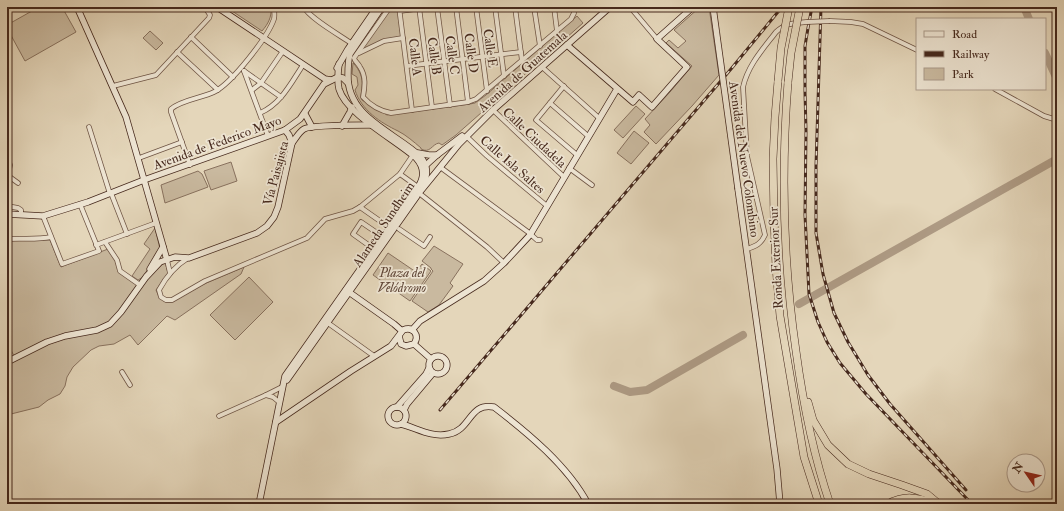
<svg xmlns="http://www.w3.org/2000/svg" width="1064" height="511" viewBox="0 0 1064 511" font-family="'IM FELL Double Pica',serif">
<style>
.green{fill:#c9b99f;stroke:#88715e}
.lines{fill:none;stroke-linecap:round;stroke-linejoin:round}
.river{stroke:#ae9b85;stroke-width:8}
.street-casing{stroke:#6e5444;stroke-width:5.5}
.secondary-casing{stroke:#46291d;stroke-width:7}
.highway-casing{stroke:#46291d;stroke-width:8}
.street{stroke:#ede4d2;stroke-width:4}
.secondary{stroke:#ede4d2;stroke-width:5.5}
.highway{stroke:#e4d6ba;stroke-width:7}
.rail-casing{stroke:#46291d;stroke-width:3}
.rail{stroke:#ede4d2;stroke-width:1.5;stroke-dasharray:4.5;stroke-linecap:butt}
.street-bridge-casing{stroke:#6e5444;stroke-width:5.5;stroke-linecap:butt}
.secondary-bridge-casing{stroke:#46291d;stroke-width:7;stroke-linecap:butt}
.highway-bridge-casing{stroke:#46291d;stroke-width:8;stroke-linecap:butt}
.street-bridge{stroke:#ede4d2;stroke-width:4}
.secondary-bridge{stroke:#ede4d2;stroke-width:5.5}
.highway-bridge{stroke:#e4d6ba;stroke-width:7}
.labels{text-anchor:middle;stroke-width:3.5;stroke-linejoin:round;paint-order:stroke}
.street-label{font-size:13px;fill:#46291d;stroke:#ede4d2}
.park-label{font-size:13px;font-style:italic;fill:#604637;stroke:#ede4d2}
</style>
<rect width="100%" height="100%" fill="#e4d6ba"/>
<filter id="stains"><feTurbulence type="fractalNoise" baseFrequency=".005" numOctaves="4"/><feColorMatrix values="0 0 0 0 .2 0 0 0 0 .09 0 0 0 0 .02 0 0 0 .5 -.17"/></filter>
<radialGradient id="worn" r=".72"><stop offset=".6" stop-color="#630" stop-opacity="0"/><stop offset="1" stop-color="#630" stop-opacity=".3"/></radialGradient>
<!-- green -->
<g class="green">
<path d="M39 7H62L76 32 25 61 7 28V25Z"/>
<path d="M226 7H271C272 17 268 24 262 31Z"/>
<path d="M391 7H398L402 37 381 40 363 50 362 49Z"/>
<path d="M700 7H709L719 75 692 106 656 144 644 132 650 125 645 119 670 92 692 66 666 43 669 40 678 48 686 41 674 30Z"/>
<path d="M577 16 583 23 456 135 442 145 439 143C432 144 430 154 421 149V148C414 142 406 135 398 131 381 123 361 110 355 90L358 85 357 77 352 74 353 63C360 70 363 78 362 87 362 92 360 96 362 100L387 115 470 104 475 103 486 95Z"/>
<path d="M150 31 163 43 156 50 143 38Z"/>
<path d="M636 106 645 114 623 138 614 130Z"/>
<path d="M634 131 649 143 631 164 617 153Z"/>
<path d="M231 162 237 181 211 190 204 171Z"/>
<path d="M198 171 202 174 208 187 165 203 161 185Z"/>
<path d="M155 228 160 249 143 277 138 280 132 276 150 249 144 244Z"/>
<path d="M23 240H50L61 267 108 249 115 260 119 272 138 286 109 323 96 329 65 334 14 356 7 342V241Z"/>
<path d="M434 246 463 264 450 283 453 286 439 305 428 312 412 301 433 271 431 269V268L422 261Z"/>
<path d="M388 253 416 272 422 264 431 271 410 301 373 275Z"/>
<path d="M165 262 168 273 156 290 159 297 165 302H172L204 284 244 267 241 274 175 320 167 316 138 345 130 335 114 344 99 346 91 350 73 367 67 377 65 386 60 394 48 400 39 407 7 415V364L47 344 65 338 111 326 148 277Z"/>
<path d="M249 277 273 302 235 340 210 315Z"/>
</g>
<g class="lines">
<!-- river -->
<g class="river">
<path d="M1024 7 1029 19"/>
<path d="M1045 53 1057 79"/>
<path d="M799 304 1057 159"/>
<path d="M614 386 630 392 647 390 743 335"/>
</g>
<defs>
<g id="street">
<path d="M304 7C308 17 341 36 351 43"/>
<path d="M390 7 354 58C355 62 358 63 360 67 366 76 365 86 363 97 370 105 381 111 391 113L468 102 476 99 571 19 574 13 573 7"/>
<path d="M399 7 412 110"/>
<path d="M419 7 432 107"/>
<path d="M437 7 450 105"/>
<path d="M456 7 468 102"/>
<path d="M476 7 487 91"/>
<path d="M495 7 504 76"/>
<path d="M515 7 522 61"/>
<path d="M534 7 540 46"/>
<path d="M554 7 557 31"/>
<path d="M630 7 657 39"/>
<path d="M400 11 430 7"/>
<path d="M830 21 851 22 863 24 917 50"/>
<path d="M191 37 233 77"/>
<path d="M177 52 218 90"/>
<path d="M359 53 384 41 403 38"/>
<path d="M407 66 521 52"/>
<path d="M542 67 599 118"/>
<path d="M244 71 268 136"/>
<path d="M244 71 281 97"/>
<path d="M113 86 156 75 209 18 210 15 205 7"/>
<path d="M564 86 536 120 577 155"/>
<path d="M995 89 1044 116 1057 120"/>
<path d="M252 90 261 83 283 51"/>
<path d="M7 93 9 97 7 102"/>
<path d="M550 103 588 136"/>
<path d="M493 110 564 177"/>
<path d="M260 113C281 104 291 83 303 65"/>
<path d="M89 127 110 194"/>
<path d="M466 136 487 156 547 206"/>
<path d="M7 156 10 165 8 175"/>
<path d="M139 158 182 142"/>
<path d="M190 165 171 112V109C181 100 202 98 214 92 231 84 268 37 274 19 275 15 274 11 274 7"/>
<path d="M440 167 528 232 537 240H540"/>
<path d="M569 168 592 185"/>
<path d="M400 174 418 187"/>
<path d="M7 175 18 183"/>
<path d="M111 193 127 234"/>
<path d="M419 193 487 247 504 263"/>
<path d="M7 206 18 208 21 210V215"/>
<path d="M360 207 390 228"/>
<path d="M43 216 62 264 99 251 80 204"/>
<path d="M399 229 424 246 430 237"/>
<path d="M7 239C22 238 37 240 51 237"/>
<path d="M105 242 117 260 120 271 140 285"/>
<path d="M96 245 156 223"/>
<path d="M374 249 353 234 361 222 383 237"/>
<path d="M747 249C756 246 761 244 765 235L747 156 743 87C748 65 763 49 776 32 785 23 795 23 807 22"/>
<path d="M188 258C175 266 166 277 159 290L161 297 166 300H172L205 281 307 238 325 219 353 211 360 207 400 174 413 155"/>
<path d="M167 260 170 273"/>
<path d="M328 323 374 356"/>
<path d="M122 372 130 385"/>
<path d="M266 395 273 397 279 402"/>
<path d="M219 416 266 395 282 387"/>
</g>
<g id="secondary">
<path d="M77 7 126 117 167 260"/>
<path d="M217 7 325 79 331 80"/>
<path d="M382 7 350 54C348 61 348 68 348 75 347 118 395 132 421 157 428 167 428 174 423 185"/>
<path d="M567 45 633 102 639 95 652 107 687 67 657 39 693 7"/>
<path d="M337 68 348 49 377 7"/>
<path d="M305 114 312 127"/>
<path d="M342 126 350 112 352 107"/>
<path d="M285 130 289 135 292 143"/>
<path d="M418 153 429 155H437"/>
<path d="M423 166 426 165 437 155 462 136"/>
<path d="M738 189 777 469 780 504"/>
<path d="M419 193 459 144 493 110 610 7"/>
<path d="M7 214 43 216 88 202 144 180 285 130 300 119 324 84 338 77 343 78 348 83"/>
<path d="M150 269 163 247"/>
<path d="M346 290 394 324 402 331"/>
<path d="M412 330 420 321 484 281 504 263 530 235 617 89"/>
<path d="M414 344 431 359"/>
<circle cx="438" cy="365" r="9"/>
<path d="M7 362 47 342 65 336 97 330 110 324 121 312 146 277 160 262 175 257 189 258 257 233 267 226 274 217 278 207 292 143C296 138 299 132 304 129 310 125 362 125 372 125"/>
<path d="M287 380 417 196"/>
<path d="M397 407 426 374 429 368"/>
<circle cx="397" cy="416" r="9"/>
<path d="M404 410 407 404 433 373"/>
<path d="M276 422 351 371 391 346 403 330C413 326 420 335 414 344L406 346 401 344 399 336"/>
<path d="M401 424C417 428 431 438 449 434 471 430 469 402 494 407 528 433 568 466 588 504"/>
<path d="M259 504 285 376 418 187C425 177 424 167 416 158 396 140 346 114 339 89 337 81 338 72 339 64"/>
</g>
<g id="highway">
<path d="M778 81 775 117 773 159 774 218 776 267 780 316 804 457 819 504"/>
<path d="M788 82C781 172 783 261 796 351 803 403 813 454 830 504"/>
<path d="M808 402 813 420 828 445 848 464 869 474 902 485 927 494 939 504"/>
<path d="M888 504C903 495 918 497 934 503"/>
</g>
</defs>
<!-- street casing -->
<use href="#street" class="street-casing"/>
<!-- secondary casing -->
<use href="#secondary" class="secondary-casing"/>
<!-- highway casing -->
<use href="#highway" class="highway-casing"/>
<!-- street -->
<use href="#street" class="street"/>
<!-- secondary -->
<use href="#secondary" class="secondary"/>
<!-- highway -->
<use href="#highway" class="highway"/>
<defs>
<g id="rail">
<path d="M812 7 808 28 805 46V92L806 131 805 215 809 294 818 322 827 342 840 363 866 394 972 504"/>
<path d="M821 7 816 166V233L823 274 834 313 848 342 868 375 890 404 966 490"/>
<path d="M440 410 731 69 782 7"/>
</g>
</defs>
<!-- rail casing -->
<use href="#rail" class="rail-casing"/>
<!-- rail -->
<use href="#rail" class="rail"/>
<defs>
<path id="street-bridge" d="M807 22 830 21"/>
<path id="secondary-bridge" d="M713 7 738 189"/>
<g id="highway-bridge">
<path d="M778 81 781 48 789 7"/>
<path d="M788 82 791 53 800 7"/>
</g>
</defs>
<!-- street-bridge casing -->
<use href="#street-bridge" class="street-bridge-casing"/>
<!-- secondary-bridge casing -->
<use href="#secondary-bridge" class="secondary-bridge-casing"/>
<!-- highway-bridge casing -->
<use href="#highway-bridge" class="highway-bridge-casing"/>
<!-- street-bridge -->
<use href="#street-bridge" class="street-bridge"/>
<!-- secondary-bridge -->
<use href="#secondary-bridge" class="secondary-bridge"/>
<!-- highway-bridge -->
<use href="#highway-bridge" class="highway-bridge"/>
</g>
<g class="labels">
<!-- street labels -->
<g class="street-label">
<text transform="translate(491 48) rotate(82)" y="5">Calle E</text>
<text transform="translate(472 53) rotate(82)" y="5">Calle D</text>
<text transform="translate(453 55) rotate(82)" y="5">Calle C</text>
<text transform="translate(435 56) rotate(82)" y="5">Calle B</text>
<text transform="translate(416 57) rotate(83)" y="5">Calle A</text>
<text transform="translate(522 71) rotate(-42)" y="5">Avenida de Guatemala</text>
<text transform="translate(535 137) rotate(43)" y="5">Calle Ciudadela</text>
<text transform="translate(217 142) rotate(-20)" y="5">Avenida de Federico Mayo</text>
<text transform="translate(745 159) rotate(82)" y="5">Avenida del Nuevo Colombino</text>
<text transform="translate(513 164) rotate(41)" y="5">Calle Isla Saltes</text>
<text transform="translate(275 173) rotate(-75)" y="5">Vía Paisajista</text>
<text transform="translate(383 224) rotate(-56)" y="5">Alameda Sundheim</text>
<text transform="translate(775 258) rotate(-93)" y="5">Ronda Exterior Sur</text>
</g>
<!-- park labels -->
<g class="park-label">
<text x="402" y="277">Plaza del<tspan x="402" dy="15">Velódromo</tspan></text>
</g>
</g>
<!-- margin -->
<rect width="1064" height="511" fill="none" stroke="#e4d6ba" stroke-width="24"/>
<rect x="8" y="8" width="1048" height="495" fill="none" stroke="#46291d" stroke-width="2"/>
<rect x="12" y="12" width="1040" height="487" fill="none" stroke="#46291d"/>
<!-- legend -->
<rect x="916" y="18" width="130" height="72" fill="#ede4d2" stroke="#aa998a"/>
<rect x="924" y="31" width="20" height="6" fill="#ede4d2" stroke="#aa998a"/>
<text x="952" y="38" font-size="12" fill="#46291d">Road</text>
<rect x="924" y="51" width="20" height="6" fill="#46291d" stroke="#aa998a"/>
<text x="952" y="58" font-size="12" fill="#46291d">Railway</text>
<rect x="924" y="68" width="20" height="12" fill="#c9b99f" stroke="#aa998a"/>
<text x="952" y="78" font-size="12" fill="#46291d">Park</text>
<!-- north arrow -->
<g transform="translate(1026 473) rotate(304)"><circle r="19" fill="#ede4d2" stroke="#aa998a"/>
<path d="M0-3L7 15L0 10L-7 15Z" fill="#8f2418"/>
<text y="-6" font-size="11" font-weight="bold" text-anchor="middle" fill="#46291d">N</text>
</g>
<rect width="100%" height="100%" filter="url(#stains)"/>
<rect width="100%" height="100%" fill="url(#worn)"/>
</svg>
